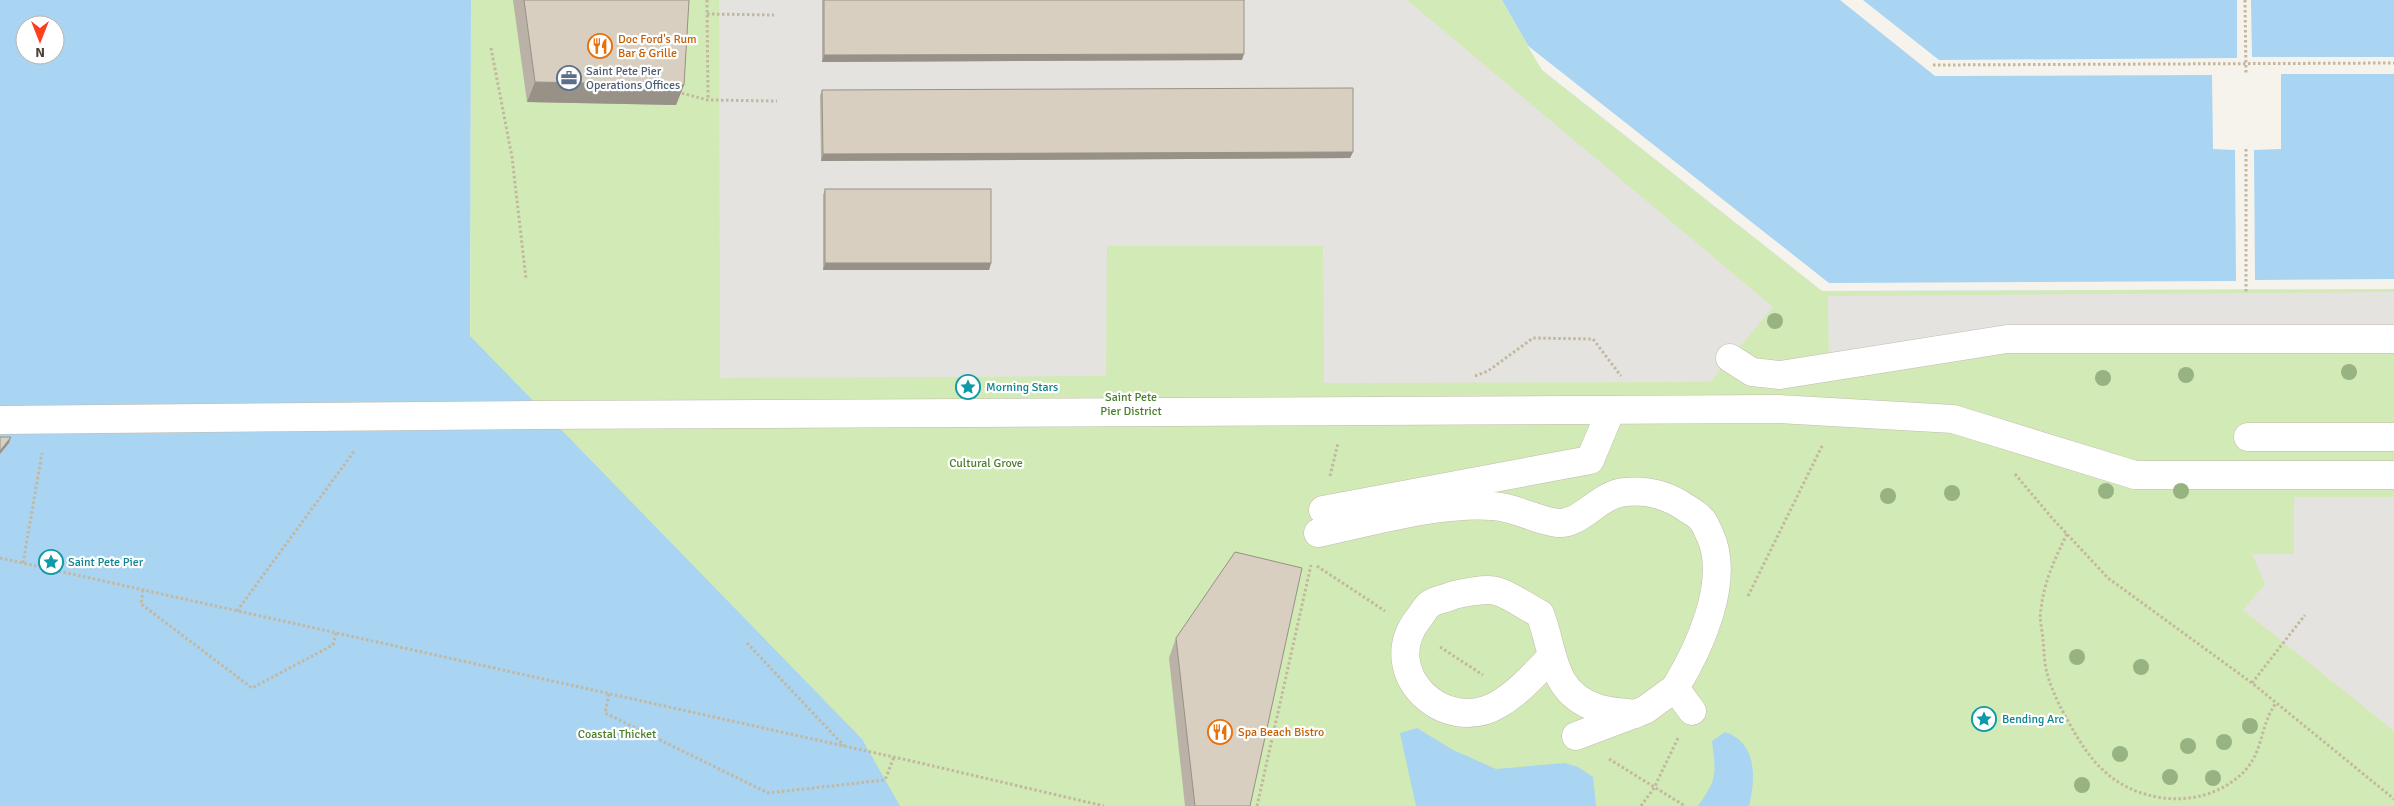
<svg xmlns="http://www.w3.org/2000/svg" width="2394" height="806" viewBox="0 0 2394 806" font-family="Signika,sans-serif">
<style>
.green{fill:#d2eab5}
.parking{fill:#e5e3e0}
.water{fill:#a9d4f2;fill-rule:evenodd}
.pier{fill:#f6f3ec}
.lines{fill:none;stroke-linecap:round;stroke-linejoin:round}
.minor-casing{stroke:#c2bbae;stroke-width:29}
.path{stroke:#c4b79f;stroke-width:3;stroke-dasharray:2.5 2.5;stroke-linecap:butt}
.minor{stroke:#fff;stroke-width:28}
.tree{fill:#97b381}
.wall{fill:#bab2a6}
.shaded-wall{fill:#979187}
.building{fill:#d8cfc1;stroke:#979187}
.labels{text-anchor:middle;stroke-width:4.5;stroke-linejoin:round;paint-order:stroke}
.food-label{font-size:12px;fill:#c56008;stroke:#fff;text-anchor:start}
.service-label{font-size:12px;fill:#4e5e75;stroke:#fff;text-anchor:start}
.culture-label{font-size:12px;fill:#0d838f;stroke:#fff;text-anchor:start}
.park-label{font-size:12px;fill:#4a7f2a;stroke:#fff}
</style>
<rect width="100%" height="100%" fill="#f6f3ec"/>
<!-- green -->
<path class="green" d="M471 0H1502L1542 70 1822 291 2394 289V806H767L470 358Z"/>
<!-- parking -->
<g class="parking">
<path d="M719 0H1407L1773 307 1710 382 1324 383 1323 246H1107L1106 376 720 378Z"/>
<path d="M2394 292V339H2007L1829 367 1828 296Z"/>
<path d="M2294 497H2394V731L2243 610 2265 584 2252 554H2294Z"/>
</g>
<!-- water -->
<g class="water">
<path d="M0 0H471L470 336 862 739 900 806H0ZM25 25H55V55H25Z"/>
<path d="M1502 0H2394V289L1822 291 1542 70Z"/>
<path d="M1417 728 1453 750 1496 769 1565 763 1578 767 1593 777 1596 806H1416L1400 733Z"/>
<path d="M1725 732C1757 742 1756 779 1749 806H1698C1718 778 1716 774 1712 741Z"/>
</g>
<!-- pier -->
<path class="pier" d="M1840 0H1863L1939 60 2237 58V0H2251L2252 57H2394V74H2281V149L2254 150 2255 280 2394 279V289L1822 291 1542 70 1527 45 1829 283 2236 281 2235 150 2213 149 2212 75 1935 76Z"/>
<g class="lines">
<defs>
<g id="minor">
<path d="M1730 358 1752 372 1780 375 2007 339H2394"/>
<path d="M0 420 533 415 1778 409 1953 419 2135 475H2394"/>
<path d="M2248 437H2394"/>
<path d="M1323 510 1590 460 1611 410"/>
<path d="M1318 533C1372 522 1439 502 1493 506 1516 507 1536 521 1558 523 1581 525 1599 494 1625 492 1647 490 1668 495 1686 508 1691 511 1697 514 1701 519 1705 522 1707 530 1710 535 1731 581 1699 649 1675 688L1692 711"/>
<path d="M1552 656C1536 673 1519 692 1499 704 1444 737 1377 672 1418 619 1422 615 1425 607 1430 604 1435 600 1445 599 1451 596 1460 593 1487 588 1496 591 1511 595 1526 607 1540 614 1555 652 1550 692 1597 708 1608 712 1623 712 1635 714"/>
<path d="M1576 736 1645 710 1675 688"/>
</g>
</defs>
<!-- minor casing -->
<use href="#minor" class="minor-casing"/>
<!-- path -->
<g class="path">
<path d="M707 0 708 100"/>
<path d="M2245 0 2246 74"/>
<path d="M707 14 774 15"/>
<path d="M491 48 512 157 526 279"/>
<path d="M1933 65 2394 63"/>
<path d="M677 92 708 100 777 101"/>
<path d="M2246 149V293"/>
<path d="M1475 376 1488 371 1533 338 1593 339 1621 376"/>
<path d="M2015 474 2052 518 2108 578 2252 683 2394 799"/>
<path d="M1330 476 1338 443"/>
<path d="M2067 534C2055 558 2044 582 2041 609 2039 618 2042 629 2043 639 2044 649 2044 659 2046 669 2050 687 2059 705 2068 721 2090 762 2114 791 2163 798 2190 801 2216 795 2237 778 2265 756 2258 728 2276 703"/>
<path d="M0 558 916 762 1104 806"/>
<path d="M23 563 42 453"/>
<path d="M1317 566 1385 611"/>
<path d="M143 590 141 604 252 688 333 645 336 633"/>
<path d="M1748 596 1823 444"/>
<path d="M237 611 355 450"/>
<path d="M747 643 844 746"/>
<path d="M1440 647 1483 675"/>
<path d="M2252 683 2305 615"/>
<path d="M609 694 605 713 768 793 885 780 894 757"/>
<path d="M1609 759 1685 806"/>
<path d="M1257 806 1311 565"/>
<path d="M1641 806 1654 788 1678 738"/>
</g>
<!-- minor -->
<use href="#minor" class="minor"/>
</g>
<!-- trees -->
<g class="tree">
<circle cx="1775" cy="321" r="8"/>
<circle cx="2349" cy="372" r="8"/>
<circle cx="2186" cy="375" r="8"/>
<circle cx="2103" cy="378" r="8"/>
<circle cx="2106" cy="491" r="8"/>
<circle cx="2181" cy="491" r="8"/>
<circle cx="1952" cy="493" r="8"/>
<circle cx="1888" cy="496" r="8"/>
<circle cx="2077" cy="657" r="8"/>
<circle cx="2141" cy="667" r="8"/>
<circle cx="2250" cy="726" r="8"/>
<circle cx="2224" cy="742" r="8"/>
<circle cx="2188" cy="746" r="8"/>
<circle cx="2120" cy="754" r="8"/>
<circle cx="2170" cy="777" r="8"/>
<circle cx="2213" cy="778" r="8"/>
<circle cx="2082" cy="785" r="8"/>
</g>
<!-- wall -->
<g class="wall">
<path d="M513 0H689L684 85 676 105 527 102Z"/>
<path d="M822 0H1244L1242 60 822 62Z"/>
<path d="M822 90 1353 152 1350 158 821 161 820 96Z"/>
<path d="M825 189 991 263 989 270H823V195Z"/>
<path d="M1176 638 1250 806H1185L1169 658Z"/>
</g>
<!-- shaded-wall -->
<g class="shaded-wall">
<path d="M1244 54 1242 60 822 62 824 55Z"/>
<path d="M535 82 684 85 676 105 527 102Z"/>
<path d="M1353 152 1350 158 821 161 823 154Z"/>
<path d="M825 263H991L989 270H823Z"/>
<path d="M11 437 9 443 0 454V451Z"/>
</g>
<!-- building -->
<g class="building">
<path d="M524 0H689L684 85 535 82Z"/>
<path d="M824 0H1244V54L824 55Z"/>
<path d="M1353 88V152L823 154 822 90Z"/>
<rect x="825" y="189" width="166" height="74"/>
<path d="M0 437H11L0 451Z"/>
<path d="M1235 552 1302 568 1250 806H1195L1176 638Z"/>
</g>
<!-- icons -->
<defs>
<symbol id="restaurant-ring" viewBox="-11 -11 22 22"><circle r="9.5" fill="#fff" stroke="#e8710a" stroke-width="1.5"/><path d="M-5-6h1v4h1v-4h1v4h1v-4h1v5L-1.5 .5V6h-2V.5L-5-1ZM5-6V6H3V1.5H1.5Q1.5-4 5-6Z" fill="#e8710a"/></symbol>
<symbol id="office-ring" viewBox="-11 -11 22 22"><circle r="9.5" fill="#fff" stroke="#5c6f8a" stroke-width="1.5"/><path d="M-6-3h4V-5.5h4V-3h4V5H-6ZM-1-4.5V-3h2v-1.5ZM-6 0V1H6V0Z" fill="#5c6f8a"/></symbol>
<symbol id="sight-ring" viewBox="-11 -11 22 22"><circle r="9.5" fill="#fff" stroke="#0f9aa8" stroke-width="1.5"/><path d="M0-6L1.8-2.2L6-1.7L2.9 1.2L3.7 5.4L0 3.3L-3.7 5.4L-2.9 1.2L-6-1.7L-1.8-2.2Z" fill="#0f9aa8"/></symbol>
</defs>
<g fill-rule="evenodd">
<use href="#restaurant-ring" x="586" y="32" width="28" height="28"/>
<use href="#office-ring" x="555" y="64" width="28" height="28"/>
<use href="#sight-ring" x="954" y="373" width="28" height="28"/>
<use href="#sight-ring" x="37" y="548" width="28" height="28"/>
<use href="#sight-ring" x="1970" y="705" width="28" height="28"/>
<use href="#restaurant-ring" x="1206" y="718" width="28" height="28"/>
</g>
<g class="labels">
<!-- food labels -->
<g class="food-label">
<text x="618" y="43">Doc Ford's Rum<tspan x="618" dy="14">Bar &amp; Grille</tspan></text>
<text x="1238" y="736">Spa Beach Bistro</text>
</g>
<!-- service labels -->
<g class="service-label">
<text x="586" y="75">Saint Pete Pier<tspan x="586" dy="14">Operations Offices</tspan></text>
</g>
<!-- culture labels -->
<g class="culture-label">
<text x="986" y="391">Morning Stars</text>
<text x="68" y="566">Saint Pete Pier</text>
<text x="2002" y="723">Bending Arc</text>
</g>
<!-- park labels -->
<g class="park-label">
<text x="1131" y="401">Saint Pete<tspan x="1131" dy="14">Pier District</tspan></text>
<text x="986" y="467">Cultural Grove</text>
<text x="617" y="738">Coastal Thicket</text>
</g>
</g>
<!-- north arrow -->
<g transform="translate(40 40) rotate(180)"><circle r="24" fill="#ffffff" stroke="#b7b4b0"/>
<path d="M0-4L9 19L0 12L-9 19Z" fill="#fc3f1d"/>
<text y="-8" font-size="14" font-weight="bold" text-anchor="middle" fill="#4b4439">N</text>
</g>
</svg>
